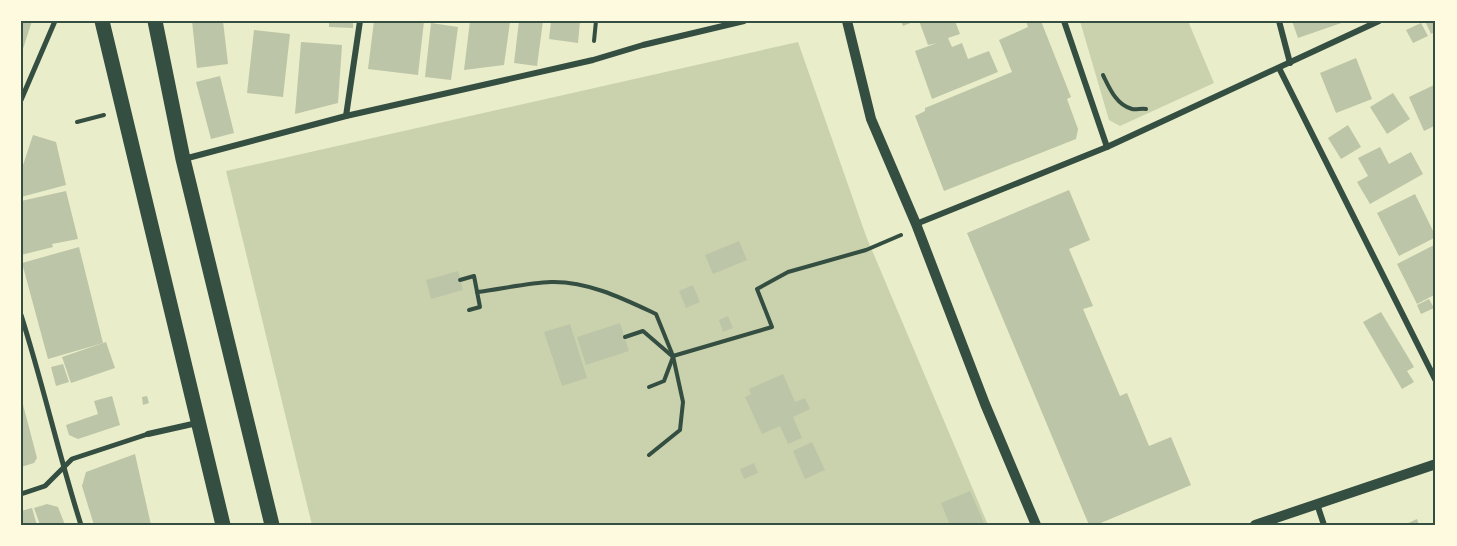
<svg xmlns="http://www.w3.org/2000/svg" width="1457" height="546" viewBox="0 0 1457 546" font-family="'Space Grotesk',sans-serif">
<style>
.green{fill:#cad2ad}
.building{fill:#bcc5a7}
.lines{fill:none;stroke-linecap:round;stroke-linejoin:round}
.path{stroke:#344e41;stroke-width:4}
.pedestrian{stroke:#344e41;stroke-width:5}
.minor{stroke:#344e41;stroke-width:6}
.tertiary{stroke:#344e41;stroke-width:10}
.primary{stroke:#344e41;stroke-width:15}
.neatline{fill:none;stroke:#344e41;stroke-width:2}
</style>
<rect width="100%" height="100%" fill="#e9edc9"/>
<!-- green -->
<g class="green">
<path d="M1080 21H1188L1214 83 1120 126 1109 120Z"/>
<path d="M798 42 866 236 988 525H312L226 171Z"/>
</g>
<!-- building -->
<g class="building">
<path d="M21 21H32L21 55Z"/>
<path d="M192 21H223L228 64 197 68Z"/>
<path d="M329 21H353V28L329 27Z"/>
<path d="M374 21H424L418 75 368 69Z"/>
<path d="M470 21 510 22 504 65 464 70Z"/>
<path d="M519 21H543L537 66 514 63Z"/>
<path d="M551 21H580L578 43 549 39Z"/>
<path d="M901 21H915L903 26Z"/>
<path d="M919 21H955L960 34 948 38 952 47 962 43 968 59 989 51 998 72 932 99 915 51 937 43 928 45Z"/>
<path d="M1026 21H1036V23L1041 21 1071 97 1067 99 1078 129 1076 139 944 191 915 116 925 111V108L1012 72 999 40 1028 27Z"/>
<path d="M1292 21H1347L1298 38Z"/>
<path d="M1425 21H1436V31L1431 34Z"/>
<path d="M431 23 458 27 451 80 425 77Z"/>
<path d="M1421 23 1428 36 1413 43 1406 30Z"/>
<path d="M254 30 290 34 283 97 247 93Z"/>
<path d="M301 42 342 45 338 103 295 114Z"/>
<path d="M1356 58 1372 99 1336 113 1320 73Z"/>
<path d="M220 76 234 133 211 139 196 82Z"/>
<path d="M1436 84V125L1424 131 1409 97Z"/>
<path d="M1393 93 1410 119 1387 134 1370 107Z"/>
<path d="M1348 125 1361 147 1341 159 1328 138Z"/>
<path d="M33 135 56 142 66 185 21 197 23 165Z"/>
<path d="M1380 147 1389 164 1411 152 1423 174 1370 204 1357 182 1368 176 1358 158Z"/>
<path d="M1069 190 1090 240 1069 249 1093 306 1083 309 1120 396 1127 393 1149 446 1171 437 1191 485 1096 525H1089L967 233Z"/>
<path d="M66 191 78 239 52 244 53 247 21 255V201Z"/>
<path d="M1415 194 1436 237 1399 256 1377 213Z"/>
<path d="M739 241 747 260 713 274 705 255Z"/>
<path d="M1436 244V294L1417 304 1397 264Z"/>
<path d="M79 247 103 343 48 359 22 263Z"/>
<path d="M458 271 463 290 431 299 426 280Z"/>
<path d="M693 285 700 302 686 308 679 291Z"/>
<path d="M1429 299 1434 308 1421 314 1417 305Z"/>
<path d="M1381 312 1414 367 1407 371 1414 382 1402 389 1363 322Z"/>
<path d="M728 316 733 328 723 332 719 320Z"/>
<path d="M620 323 629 351 586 365 577 337Z"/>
<path d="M570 324 587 378 562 386 544 332Z"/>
<path d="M106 342 115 368 71 383 62 357Z"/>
<path d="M63 364 69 382 56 386 51 367Z"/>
<path d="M783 374 795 402 805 398 810 409 793 417 802 438 788 444 780 426 762 434 745 397 751 394 749 389Z"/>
<path d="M112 396 120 425 78 439 69 435 66 425 98 414 94 401Z"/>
<path d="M147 396 149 403 143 405 142 397Z"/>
<path d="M21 397 37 458 34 463 21 467Z"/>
<path d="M812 442 825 470 805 479 793 451Z"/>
<path d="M135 454 151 525H94L82 486 86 472Z"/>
<path d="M754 463 758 473 744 479 740 469Z"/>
<path d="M970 491 985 525H950L941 503Z"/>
<path d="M47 504 58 507 65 525H40L34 508Z"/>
<path d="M32 508 37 525H21V511Z"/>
<path d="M1417 519 1419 525H1404Z"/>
</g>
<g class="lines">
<!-- path -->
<g class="path">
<path d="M594 41 596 21"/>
<path d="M1103 75C1109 87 1116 105 1132 109 1136 110 1142 108 1146 109"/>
<path d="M77 122 104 115"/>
<path d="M460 280 474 276 480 307 469 310"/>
<path d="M477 292C501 289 527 283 551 282 588 281 624 299 656 314L673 356 683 402 680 430 649 455"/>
<path d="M625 337 643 331 672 356"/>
<path d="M673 356 772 327 757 289 788 272 866 250 901 235"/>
<path d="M649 387 664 381 673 357"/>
</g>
<!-- pedestrian -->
<g class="pedestrian">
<path d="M21 100 55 21"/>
<path d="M21 315C43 384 59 456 81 525"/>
<path d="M21 494 45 486 72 459 148 434"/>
</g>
<!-- minor -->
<g class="minor">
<path d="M1064 21 1107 147"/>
<path d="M1279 21 1290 63"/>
<path d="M1279 68 1436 381"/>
<path d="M346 116 360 21"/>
<path d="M184 159 346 116 593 60 643 45 744 21"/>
<path d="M916 224 1107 147 1379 21"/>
<path d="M148 434 197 423"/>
<path d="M1317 504 1324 525"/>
</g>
<!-- tertiary -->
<g class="tertiary">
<path d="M847 21 871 119 916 224 985 404 1036 525"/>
<path d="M1255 525 1436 464"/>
</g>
<!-- primary -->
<g class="primary">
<path d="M102 21 223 525"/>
<path d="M155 21 183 159 272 525"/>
</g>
</g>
<!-- border -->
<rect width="1457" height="546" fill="none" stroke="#fefae0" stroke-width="45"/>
<rect x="22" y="22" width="1412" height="502" class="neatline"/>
</svg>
